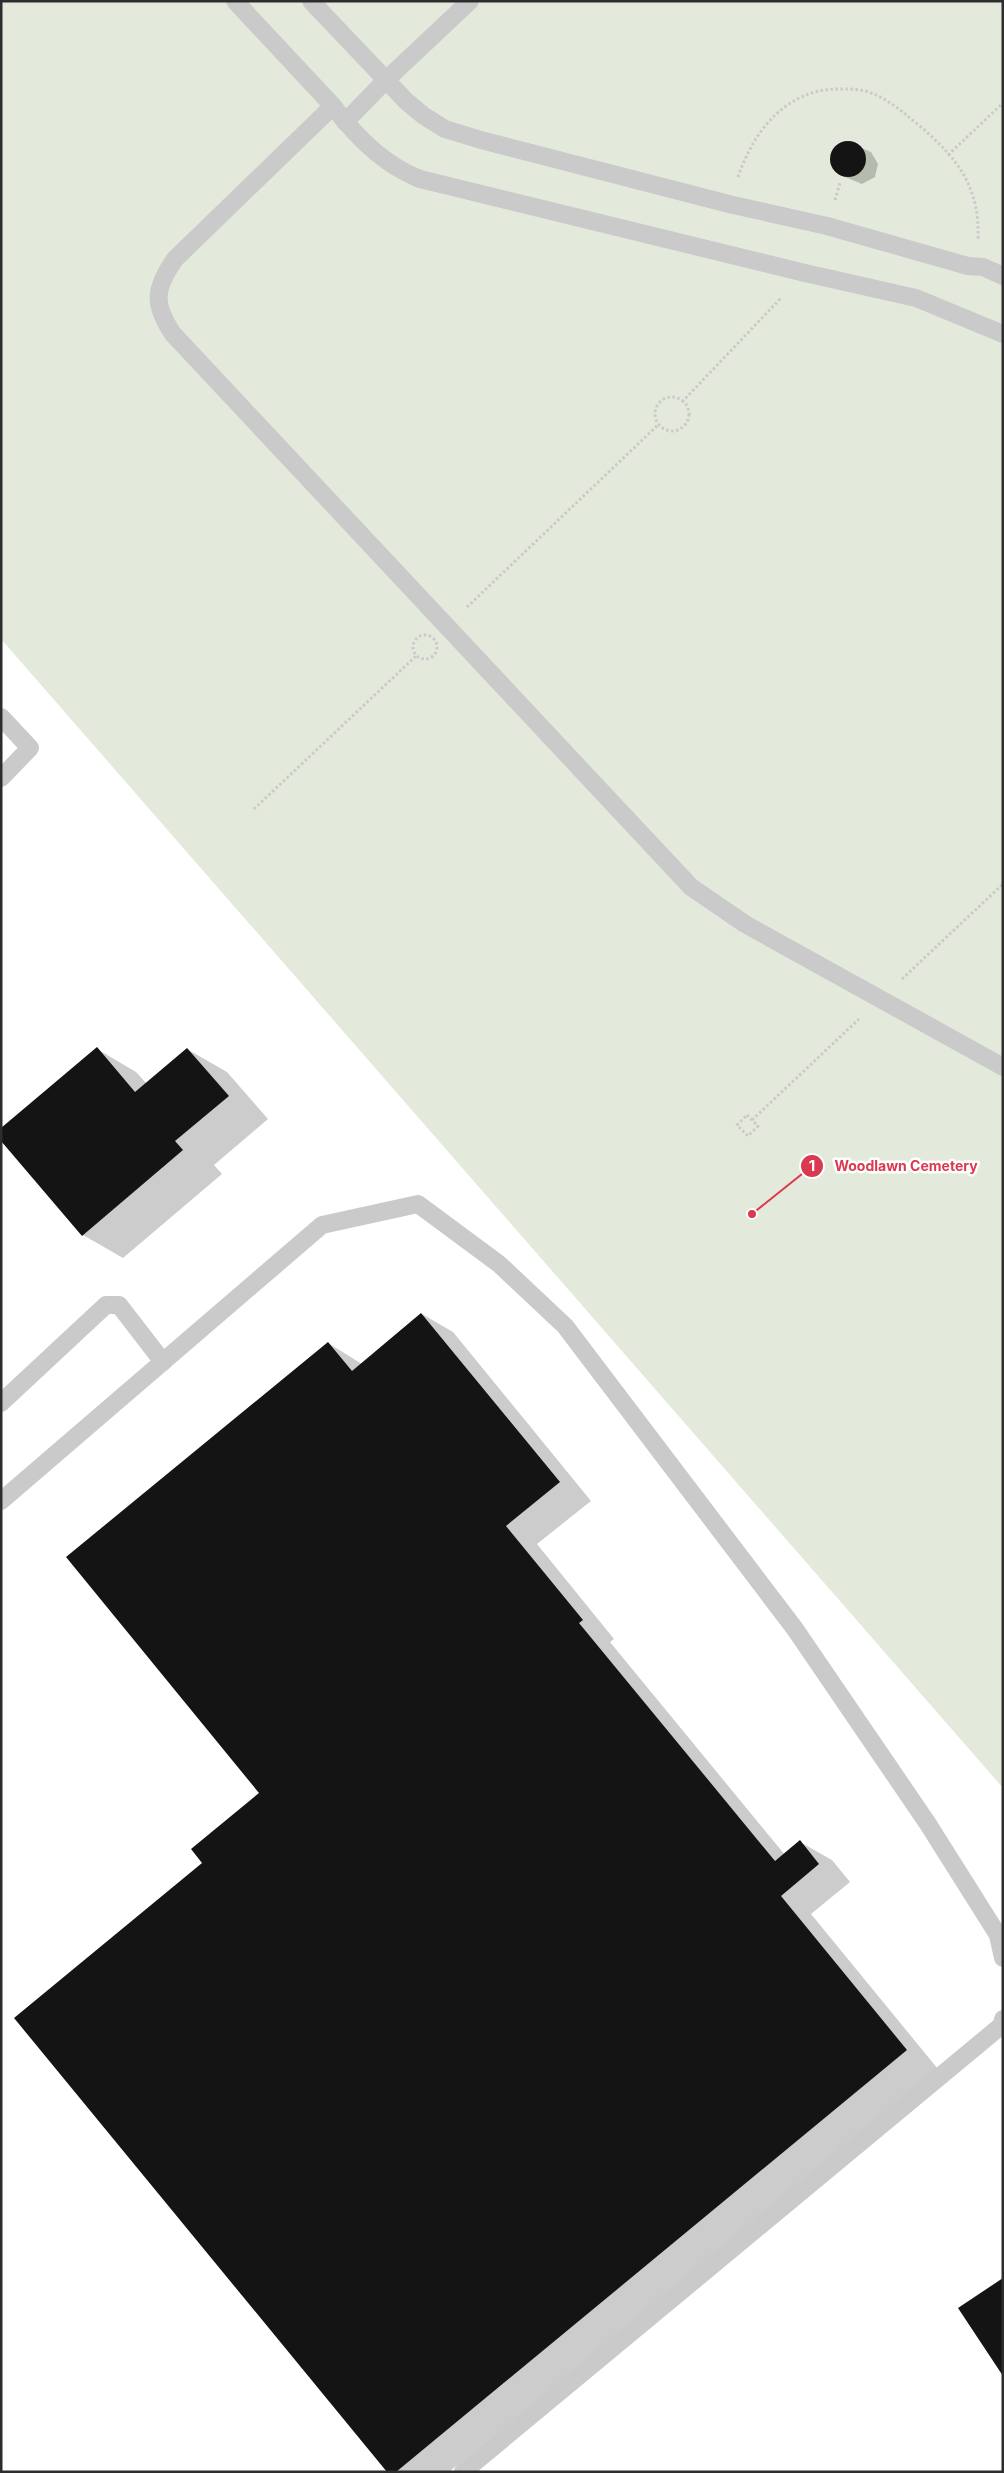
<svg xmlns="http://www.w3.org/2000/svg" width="1004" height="2473" viewBox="0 0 1004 2473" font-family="Inter,sans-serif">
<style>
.green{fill:#e4eadb}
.shadow{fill:#0003}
.building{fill:#141414}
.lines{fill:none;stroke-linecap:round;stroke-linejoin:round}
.path{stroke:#cacaca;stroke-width:3;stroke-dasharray:2.5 2.5;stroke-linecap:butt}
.service{stroke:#cacaca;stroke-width:18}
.leader{fill:none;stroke:#da394f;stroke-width:2}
.callout-dot{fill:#da394f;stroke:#fff;stroke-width:2}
.mark-label{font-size:15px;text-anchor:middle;font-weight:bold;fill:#fff}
.callout-label{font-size:14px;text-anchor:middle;font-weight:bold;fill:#da394f;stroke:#fff;stroke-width:5;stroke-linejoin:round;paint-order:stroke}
</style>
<rect width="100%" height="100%" fill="#fff"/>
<!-- green -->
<path class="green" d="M1 1H1003V1788L1 639Z"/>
<!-- shadow -->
<g class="shadow">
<path d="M845 141 871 152 878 164 875 177 862 184 838 174 831 162 834 148Z"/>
<path d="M97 1049 136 1072 147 1084 187 1049 227 1072 268 1119 214 1165 222 1174 123 1258 83 1235 1 1140Z"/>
<path d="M422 1314 453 1332 591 1501 537 1544 614 1639 610 1642 785 1855 800 1842 832 1860 850 1882 811 1914 938 2069 449 2472H388L203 1863 261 1793 328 1343 362 1364Z"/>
</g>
<!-- building -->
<g class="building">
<circle cx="848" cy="159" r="18"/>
<path d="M97 1047 135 1092 187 1048 229 1096 175 1141 183 1150 82 1236 1 1141V1128Z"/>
<path d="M421 1313 560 1482 506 1526 583 1620 579 1623 775 1861 800 1840 819 1864 781 1896 907 2050 396 2472H387L14 2018 202 1863 191 1849 259 1793 66 1557 328 1342 352 1371Z"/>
<path d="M1003 2278V2376L958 2308Z"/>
</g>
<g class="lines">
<!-- path -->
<g class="path">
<path d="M948 155 1003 103"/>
<path d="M738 177C754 130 787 88 841 89 851 89 862 89 871 93 890 100 905 114 921 127 959 160 980 188 978 240"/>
<path d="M835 200 840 183"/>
<circle cx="672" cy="414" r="17"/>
<path d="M682 402 782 297"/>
<path d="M467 607 658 425"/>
<circle cx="425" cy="647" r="12"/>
<path d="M254 809 416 656"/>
<path d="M902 979 1003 884"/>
<path d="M747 1115 758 1126 748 1136 737 1125Z"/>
<path d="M752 1120 859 1019"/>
</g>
<!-- service -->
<g class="service">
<path d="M235 1 333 106C356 137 384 165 420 179L805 273 916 298 1003 334"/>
<path d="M311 1 406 101 424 116 445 129 481 140 729 204 827 226 968 266 983 267 1003 276"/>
<path d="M333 106 175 259C154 289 153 304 173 334L691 887 745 924 1003 1067"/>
<path d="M345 122 386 80 470 1"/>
<path d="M1 717 30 748 1 778"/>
<path d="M1 1403 106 1305H119L163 1362"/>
<path d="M1 1501 322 1225 418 1204 499 1264 565 1326 795 1629 928 1824 998 1935 1003 1958"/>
<path d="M463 2472 1002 2025 1003 2019"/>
</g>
</g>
<!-- callouts -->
<path class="leader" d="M752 1214L812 1166"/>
<g class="callout-dot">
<circle cx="752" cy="1214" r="5"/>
<circle cx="812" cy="1166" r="12"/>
</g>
<g class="mark-label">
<text x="812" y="1171">1</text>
</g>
<g class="callout-label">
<text x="906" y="1171">Woodlawn Cemetery</text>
</g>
<!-- border -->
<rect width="1004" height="2473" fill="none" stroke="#2d2d2d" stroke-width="5"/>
</svg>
